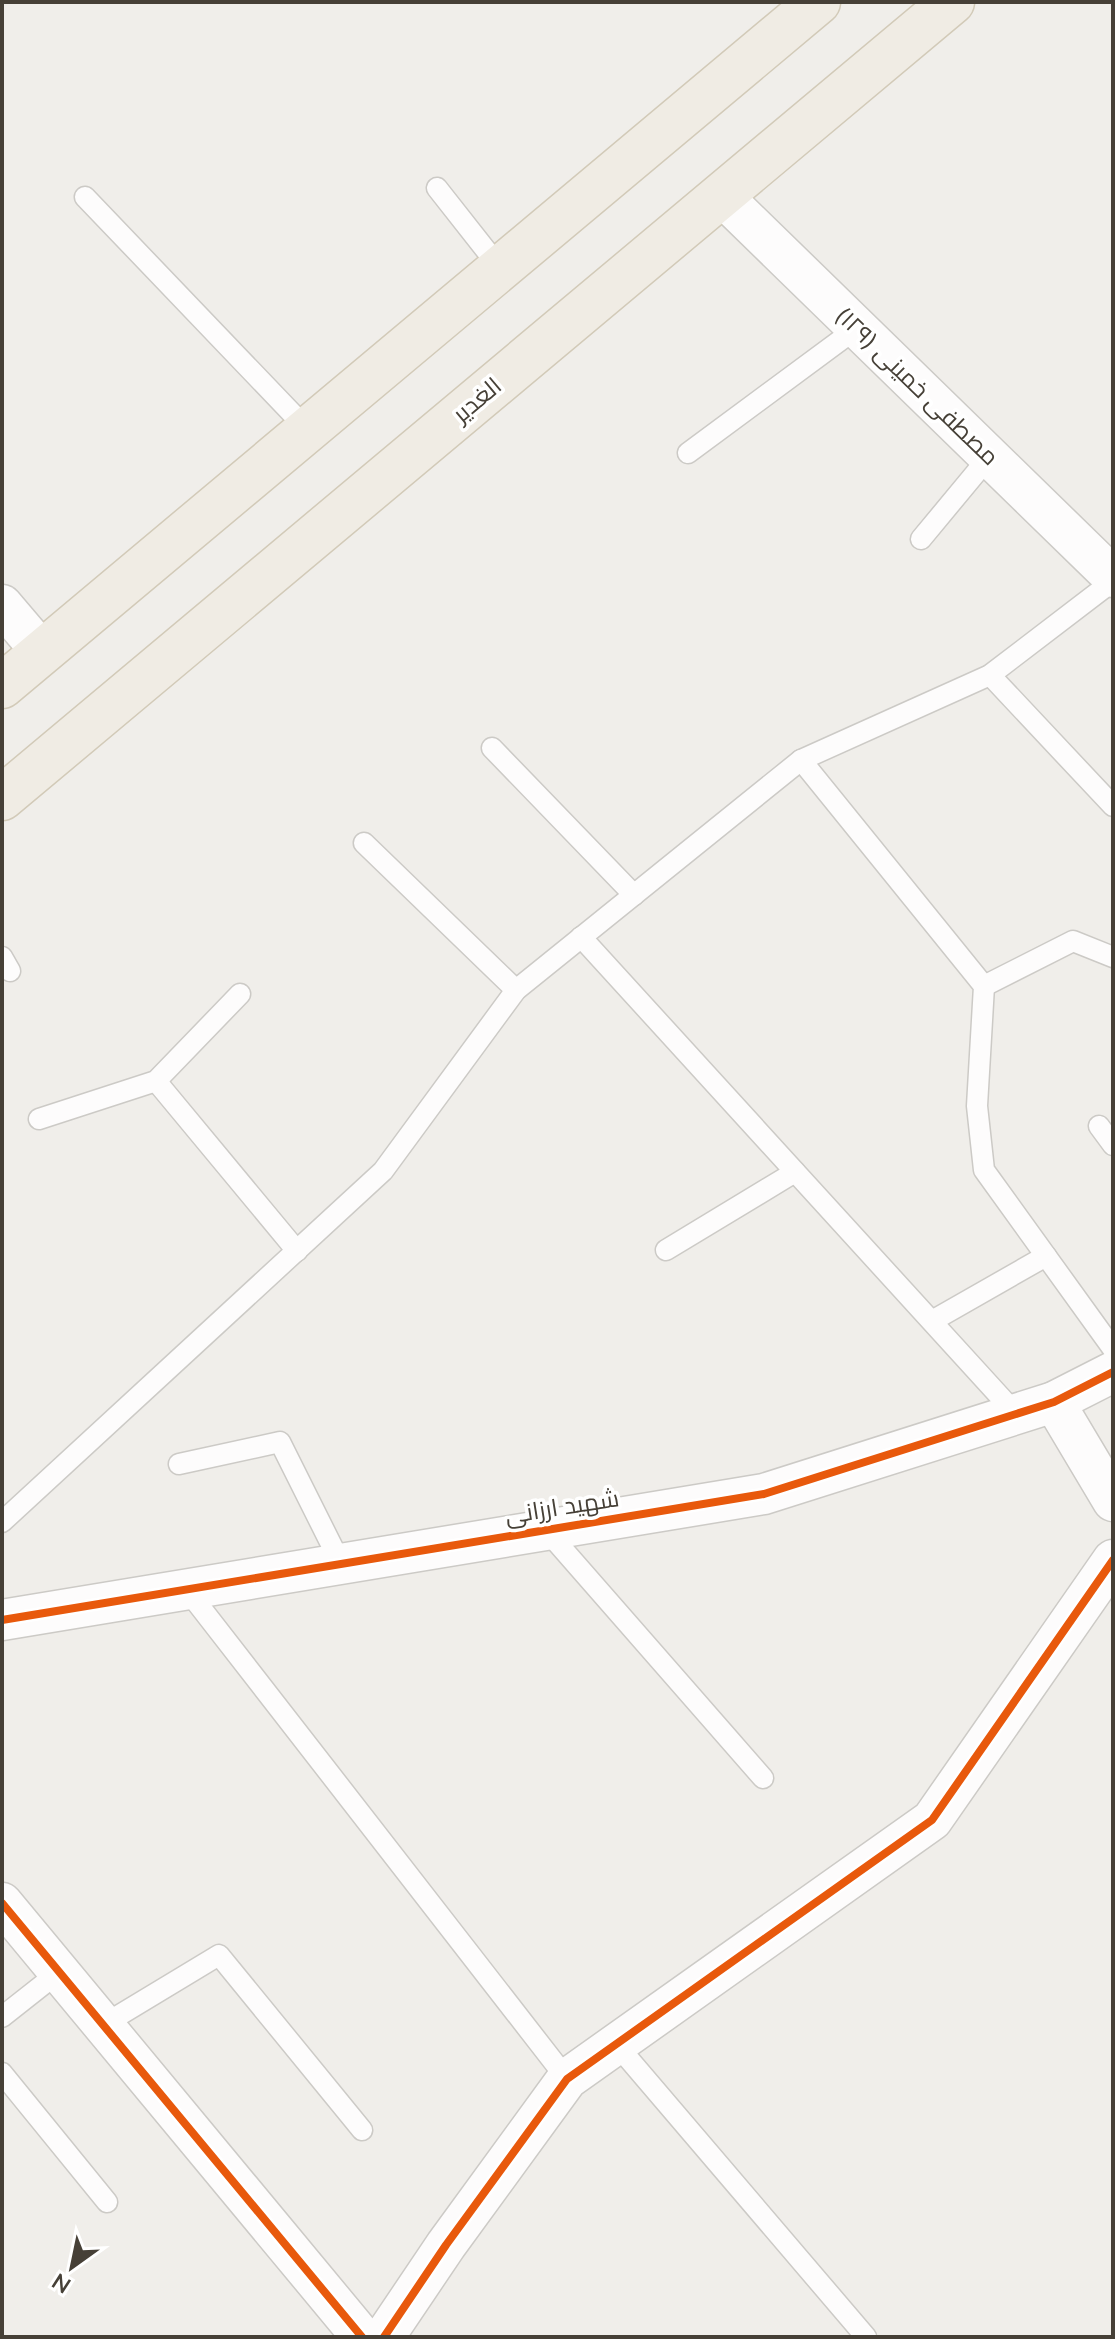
<svg xmlns="http://www.w3.org/2000/svg" width="1115" height="2339" viewBox="0 0 1115 2339" font-family="Mulish,Cairo,sans-serif">
<style>
.lines{fill:none;stroke-linecap:round;stroke-linejoin:round}
.service-casing{stroke:#cccac6;stroke-width:23}
.minor-casing{stroke:#cccac6;stroke-width:43}
.primary-casing{stroke:#d2cab8;stroke-width:47}
.service{stroke:#fdfcfc;stroke-width:20}
.minor{stroke:#fdfcfc;stroke-width:40}
.primary{stroke:#f0ece4;stroke-width:44}
.cycleway-casing{stroke:#fff;stroke-width:13}
.cycleway{stroke:#e8590c;stroke-width:8}
.labels{text-anchor:middle;stroke-width:7;stroke-linejoin:round;paint-order:stroke}
.street-label{font-size:24px;fill:#464037;stroke:#fff}
</style>
<rect width="100%" height="100%" fill="#f0eeea"/>
<g class="lines">
<defs>
<g id="service">
<path d="M437 188 500 268"/>
<path d="M85 197 308 430"/>
<path d="M688 453 857 328"/>
<path d="M921 539 989 457"/>
<path d="M990 675 1113 806"/>
<path d="M492 748 634 895"/>
<path d="M801 760 984 986 977 1106 984 1170 1113 1349"/>
<path d="M364 843 516 990"/>
<path d="M581 937 1016 1414"/>
<path d="M2 957 10 971"/>
<path d="M984 986 1073 941 1113 957"/>
<path d="M156 1081 297 1251"/>
<path d="M39 1119 156 1081 240 994"/>
<path d="M1099 1126 1113 1145"/>
<path d="M666 1250 795 1172"/>
<path d="M932 1321 1046 1256"/>
<path d="M179 1464 280 1442 341 1564"/>
<path d="M2 1522 383 1171 516 990 801 760 990 675 1113 581"/>
<path d="M546 1530 763 1778"/>
<path d="M187 1590 567 2079"/>
<path d="M2 2017 59 1972"/>
<path d="M103 2025 219 1955 362 2130"/>
<path d="M616 2044 866 2337"/>
<path d="M2 2073 107 2202"/>
</g>
<g id="minor">
<path d="M721 195 1113 577"/>
<path d="M2 605 42 652"/>
<path d="M1054 1402 1113 1501"/>
<path d="M2 1620 764 1494 1054 1402 1113 1372"/>
<path d="M2 1903 362 2337"/>
<path d="M384 2337 446 2245 567 2079 932 1820 1113 1560"/>
</g>
<g id="primary">
<path d="M2 686 818 2"/>
<path d="M2 798 952 2"/>
</g>
</defs>
<!-- service casing -->
<use href="#service" class="service-casing"/>
<!-- minor casing -->
<use href="#minor" class="minor-casing"/>
<!-- primary casing -->
<use href="#primary" class="primary-casing"/>
<!-- service -->
<use href="#service" class="service"/>
<!-- minor -->
<use href="#minor" class="minor"/>
<!-- primary -->
<use href="#primary" class="primary"/>
<defs>
<g id="cycleway">
<path d="M2 1620 764 1494 1054 1402 1113 1372"/>
<path d="M2 1903 362 2337"/>
<path d="M384 2337 446 2245 567 2079 932 1820 1113 1560"/>
</g>
</defs>
<!-- cycleway casing -->
<use href="#cycleway" class="cycleway-casing"/>
<!-- cycleway -->
<use href="#cycleway" class="cycleway"/>
</g>
<g class="labels">
<!-- street labels -->
<g class="street-label">
<text transform="translate(917 386) rotate(44)" y="8">مصطفی خمینی (۱۲۹)</text>
<text transform="translate(477 400) rotate(-40)" y="8">الغدیر</text>
<text transform="translate(562 1507) rotate(-9)" y="8">شهید ارزانی</text>
</g>
</g>
<!-- border -->
<rect width="1115" height="2339" fill="none" stroke="#464037" stroke-width="8"/>
<!-- north arrow -->
<g transform="translate(72 2267) rotate(213)" stroke="#ffffff" stroke-width="6" paint-order="stroke">
<path d="M0-6L14 30L0 20L-14 30Z" fill="#464037"/>
<text y="-12" font-size="22" font-weight="bold" text-anchor="middle" fill="#464037">N</text>
</g>
</svg>
